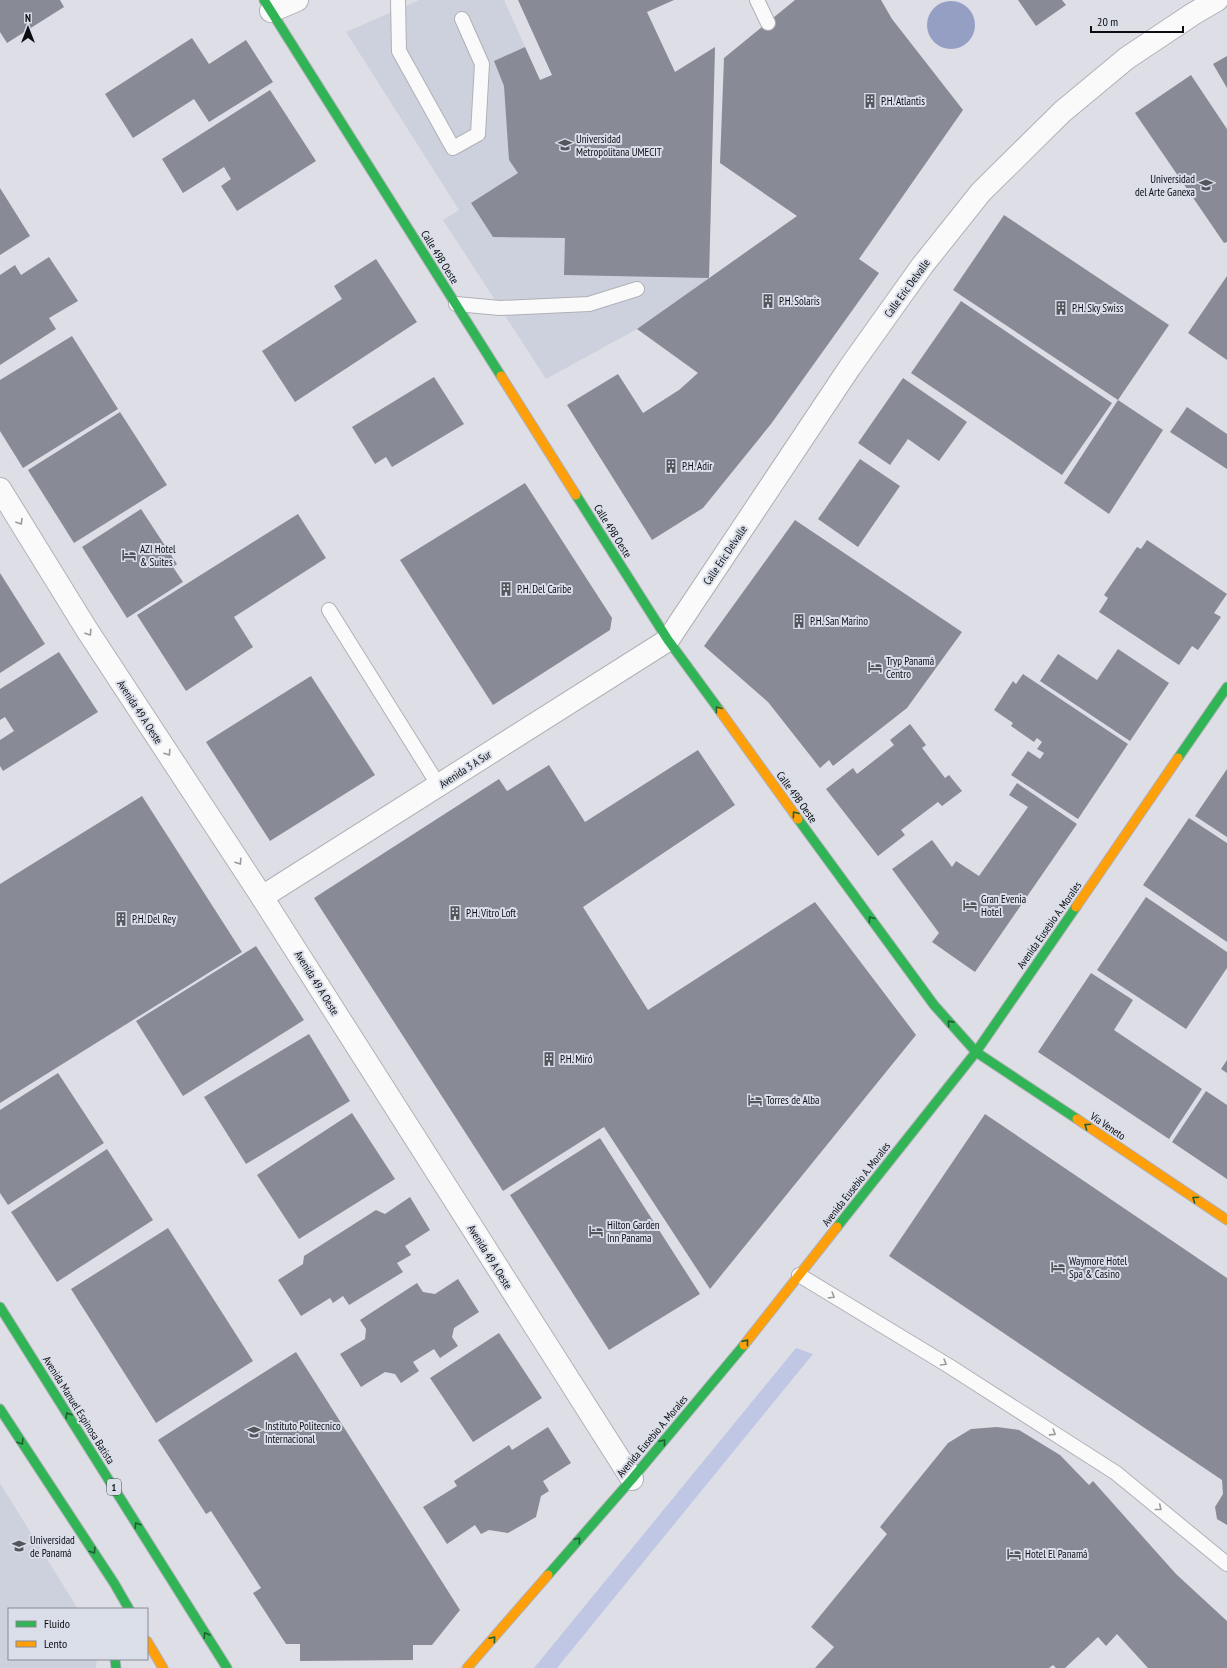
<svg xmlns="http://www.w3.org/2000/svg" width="1227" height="1668" viewBox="0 0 1227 1668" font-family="'PT Sans Narrow',sans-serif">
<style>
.built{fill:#cdd1dd}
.green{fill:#c0c7e4}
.water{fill:#959fc4}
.building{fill:#888a96}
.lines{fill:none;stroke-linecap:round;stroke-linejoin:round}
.lane-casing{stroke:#b0b1b6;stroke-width:16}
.street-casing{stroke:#b0b1b6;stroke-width:24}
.fast-casing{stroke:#b0b1b6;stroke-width:11}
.slow-casing{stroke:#b0b1b6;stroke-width:11}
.lane{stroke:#fafafb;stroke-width:14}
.street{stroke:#fafafb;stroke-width:22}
.fast{stroke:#30b455;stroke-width:9}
.slow{stroke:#ff9f0a;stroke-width:9}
.oneway{stroke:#9a9b9d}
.oneway2{stroke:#1e6032}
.labels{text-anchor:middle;stroke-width:4;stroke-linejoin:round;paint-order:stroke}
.shield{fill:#dadee9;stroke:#494c51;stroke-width:1}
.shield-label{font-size:10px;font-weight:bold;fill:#0b0d10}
.poi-label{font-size:11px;fill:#0b0d10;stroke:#dadee9;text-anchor:start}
.street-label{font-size:11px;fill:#0b0d10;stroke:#dadee9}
</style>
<rect width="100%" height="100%" fill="#dedfe6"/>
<!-- built -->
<g class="built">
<path d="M419 0H504L540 80 655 30 675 72 715 47 709 278 637 329 546 379 443 220 459 210 346 32Z"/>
<path d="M0 1483 78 1609H9V1659H97L96 1668H0Z"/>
</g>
<!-- green -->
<path class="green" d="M796 1348 813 1354 557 1668H534Z"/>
<!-- water -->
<circle class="water" cx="951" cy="25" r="24"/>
<!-- building -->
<g class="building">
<path d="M0 0H60L64 7 7 43 0 32Z"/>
<path d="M518 0H674L647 12 675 72 715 47 709 278 564 275 565 238 493 237 471 203 518 173 509 160 504 86 494 61 525 47 540 80 552 75Z"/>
<path d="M795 0H881L892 19 963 110 859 259 879 273 771 424 703 508 652 540 567 405 618 374 643 413 679 390 698 373 637 329 797 216 720 163 724 58Z"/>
<path d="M1018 0H1062L1066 5 1036 26Z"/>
<path d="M192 38 209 64 246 40 273 82 209 122 194 99 133 138 105 94Z"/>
<path d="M1227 56V88L1213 64Z"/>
<path d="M1191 75 1227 129V242L1224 243 1135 113Z"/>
<path d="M270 90 316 161 237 211 221 186 231 179 224 167 183 193 162 159Z"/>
<path d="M0 188 30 236 0 255Z"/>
<path d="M1004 215 1169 325 1118 400 953 290Z"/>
<path d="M49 257 78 301 49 318 56 329 0 365V275L15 265 21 275Z"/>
<path d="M376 259 417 322 295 402 262 351 342 299 334 286Z"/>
<path d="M1227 276V360L1188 333Z"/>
<path d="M961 301 1112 403 1062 475 911 373Z"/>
<path d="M72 336 118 409 23 468 0 431V380Z"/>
<path d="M434 377 464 424 392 467 386 457 375 464 352 427Z"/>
<path d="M903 378 967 422 939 461 908 439 890 465 858 443Z"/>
<path d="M1118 400 1163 430 1109 514 1064 483Z"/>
<path d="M1187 407 1227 434V469L1170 432Z"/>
<path d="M120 412 167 485 74 543 28 470Z"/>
<path d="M860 459 900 486 858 547 818 519Z"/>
<path d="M525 483 612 618 610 630 493 705 400 560Z"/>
<path d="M141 509 177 564 173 567 183 582 127 618 82 547Z"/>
<path d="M298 514 326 558 234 617 253 647 186 691 137 615Z"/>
<path d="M795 520 962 632 907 708 833 766 829 760 820 768 768 702 704 646Z"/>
<path d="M1147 540 1227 594 1214 613 1221 617 1198 650 1192 646 1179 665 1099 612 1108 598 1104 595 1137 547 1141 549Z"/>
<path d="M0 573 45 644 0 673Z"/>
<path d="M1118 649 1169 683 1130 741 1040 681 1058 654 1097 680Z"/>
<path d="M59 652 98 712 3 771 0 766V740L14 731 5 717 0 720V689Z"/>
<path d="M1023 674 1128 744 1078 819 1011 775 1028 751 1040 759 1044 753 1037 749 1042 742 1037 738 1034 742 1011 726 1013 723 994 710 1013 681 1016 684Z"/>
<path d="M311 676 375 775 270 841 206 742Z"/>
<path d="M910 724 926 745 922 748 945 778 949 775 962 791 942 806 938 802 901 830 905 835 878 856 826 789 853 768 857 774 894 745 890 740Z"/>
<path d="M698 750 735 805 583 907 648 1010 815 902 916 1035 710 1289 604 1127 503 1191 314 898 499 779 507 791 549 765 585 822Z"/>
<path d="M1227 769V837L1195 816Z"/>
<path d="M1017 783 1077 824 975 972 932 942 939 933 892 869 932 840 952 867 956 861 979 876 1028 807 1009 795Z"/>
<path d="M142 796 242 952 0 1103V884Z"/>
<path d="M1189 818 1227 843V942L1143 885Z"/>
<path d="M1146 897 1227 952V968L1186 1029 1097 970Z"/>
<path d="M256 946 304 1020 183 1096 136 1021Z"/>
<path d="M1091 973 1133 1000 1114 1030 1202 1089 1169 1139 1038 1052Z"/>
<path d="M309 1034 350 1101 246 1164 204 1097Z"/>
<path d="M1227 1060V1073L1221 1069Z"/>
<path d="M58 1073 104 1143 8 1205 0 1193V1110Z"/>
<path d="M1206 1091 1227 1105V1179L1172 1142Z"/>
<path d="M352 1113 395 1179 299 1239 257 1175Z"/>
<path d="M985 1114 1227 1278V1525L1217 1519 1215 1507 1223 1494 1222 1480 889 1256Z"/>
<path d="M600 1138 700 1294 609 1350 510 1195Z"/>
<path d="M107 1149 153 1220 57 1282 11 1212Z"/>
<path d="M410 1197 430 1230 405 1246 411 1255 397 1263 403 1272 349 1305 343 1296 333 1303 330 1298 301 1316 278 1280 303 1264 304 1256 376 1210 385 1214Z"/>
<path d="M168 1228 253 1361 156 1423 71 1289Z"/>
<path d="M458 1279 479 1312 454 1328 452 1337 458 1346 440 1358 434 1349 413 1362 419 1371 401 1383 395 1374 385 1372 361 1387 340 1354 365 1339 366 1329 360 1320 417 1283 423 1292 435 1294Z"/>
<path d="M499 1333 542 1398 473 1442 430 1378Z"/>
<path d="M296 1352 460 1610 432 1645H413V1660L300 1661V1644H286L253 1593 261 1588 211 1511 206 1514 158 1440Z"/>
<path d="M548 1427 571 1463 543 1481 549 1491 541 1496 536 1517 508 1533 489 1530 481 1534 475 1525 447 1544 423 1507 457 1486 454 1481 509 1445 512 1450Z"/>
<path d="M997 1427 1019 1430 1060 1455 1089 1485 1093 1481 1176 1574 1227 1621V1668H1148L1117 1634 1106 1646 1098 1637 1065 1668H1056L1053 1665 1049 1668H815L834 1647 811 1627 887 1534 880 1527 948 1443 971 1429Z"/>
</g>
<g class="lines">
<defs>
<g id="lane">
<path d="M398 0 399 51 453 148 478 134 482 64 462 19"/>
<path d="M757 0 768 23"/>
<path d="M456 304 500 308 589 304 637 289"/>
<path d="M329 610 439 786"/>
<path d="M799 1275 949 1366 1116 1473 1227 1564"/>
</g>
<g id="street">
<path d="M271 11 297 0"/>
<path d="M0 489 87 630 262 897 632 1479"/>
<path d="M262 897 668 640 850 367 922 266 981 192 1062 112 1127 58 1193 14 1217 0"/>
</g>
<g id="fast">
<path d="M264 0 501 376"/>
<path d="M576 495 668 640 720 711"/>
<path d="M1178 758 1227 687"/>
<path d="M798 819 934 1005 976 1052 1077 1119"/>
<path d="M837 1227 976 1052 1076 907"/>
<path d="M0 1307 227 1668"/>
<path d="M0 1409 114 1583 129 1609"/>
<path d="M548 1575 632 1479 744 1345"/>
<path d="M115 1659 116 1668"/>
</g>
<g id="slow">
<path d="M501 376 576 495"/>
<path d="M720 711 798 819"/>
<path d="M1076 907 1178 758"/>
<path d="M1077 1119 1227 1220"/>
<path d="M744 1345 837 1227"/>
<path d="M147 1641 163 1668"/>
<path d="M467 1668 548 1575"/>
</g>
</defs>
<!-- lane casing -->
<use href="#lane" class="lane-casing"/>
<!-- street casing -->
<use href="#street" class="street-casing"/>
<!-- fast casing -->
<use href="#fast" class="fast-casing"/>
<!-- slow casing -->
<use href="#slow" class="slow-casing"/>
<!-- lane -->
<use href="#lane" class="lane"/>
<!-- street -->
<use href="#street" class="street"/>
<!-- fast -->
<use href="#fast" class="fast"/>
<!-- slow -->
<use href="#slow" class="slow"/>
</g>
<!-- one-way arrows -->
<defs><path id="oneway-chevron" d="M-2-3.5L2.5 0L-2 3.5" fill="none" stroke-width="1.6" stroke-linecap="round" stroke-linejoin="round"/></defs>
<g class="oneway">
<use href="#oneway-chevron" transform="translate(20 522) rotate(58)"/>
<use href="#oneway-chevron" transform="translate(89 633) rotate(57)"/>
<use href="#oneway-chevron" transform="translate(168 753) rotate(57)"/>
<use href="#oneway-chevron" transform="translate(239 862) rotate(57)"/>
<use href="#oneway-chevron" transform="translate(832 1296) rotate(32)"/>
<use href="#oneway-chevron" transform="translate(944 1363) rotate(30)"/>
<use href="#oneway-chevron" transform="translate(1053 1433) rotate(33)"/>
<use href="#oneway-chevron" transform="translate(1159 1508) rotate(39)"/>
</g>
<g class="oneway2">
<use href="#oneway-chevron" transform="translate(718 709) rotate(-126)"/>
<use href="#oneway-chevron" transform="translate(795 814) rotate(-126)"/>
<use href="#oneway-chevron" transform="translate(871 919) rotate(-126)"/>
<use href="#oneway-chevron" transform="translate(950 1023) rotate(-132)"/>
<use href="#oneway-chevron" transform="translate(1087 1126) rotate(-146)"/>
<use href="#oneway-chevron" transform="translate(1195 1199) rotate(-146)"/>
<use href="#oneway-chevron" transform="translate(746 1342) rotate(-51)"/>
<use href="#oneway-chevron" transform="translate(68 1415) rotate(-122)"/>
<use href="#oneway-chevron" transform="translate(21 1442) rotate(57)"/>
<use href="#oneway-chevron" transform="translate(663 1442) rotate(-50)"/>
<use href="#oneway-chevron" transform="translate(137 1525) rotate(-122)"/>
<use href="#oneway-chevron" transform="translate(578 1540) rotate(-49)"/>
<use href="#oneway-chevron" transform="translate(93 1551) rotate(57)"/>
<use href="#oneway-chevron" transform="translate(206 1635) rotate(-121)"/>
<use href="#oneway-chevron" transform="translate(493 1639) rotate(-49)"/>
</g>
<!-- icons -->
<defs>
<symbol id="building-bare" viewBox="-9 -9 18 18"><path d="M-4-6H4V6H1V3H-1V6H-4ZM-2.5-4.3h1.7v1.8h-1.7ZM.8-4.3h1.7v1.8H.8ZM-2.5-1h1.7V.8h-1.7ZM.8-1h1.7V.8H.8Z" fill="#55565b" stroke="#dadee9" stroke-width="2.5" paint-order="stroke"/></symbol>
<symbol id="university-bare" viewBox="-9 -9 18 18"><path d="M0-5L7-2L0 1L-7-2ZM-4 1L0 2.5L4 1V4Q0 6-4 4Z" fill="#55565b" stroke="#dadee9" stroke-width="2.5" paint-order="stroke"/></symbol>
<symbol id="hotel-bare" viewBox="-9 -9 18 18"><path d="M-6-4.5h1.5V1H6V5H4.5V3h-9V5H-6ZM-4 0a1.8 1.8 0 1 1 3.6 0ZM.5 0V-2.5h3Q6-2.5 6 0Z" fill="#55565b" stroke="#dadee9" stroke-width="2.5" paint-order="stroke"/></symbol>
</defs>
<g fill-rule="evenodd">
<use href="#building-bare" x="860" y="91" width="20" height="20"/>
<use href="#university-bare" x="555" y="135" width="20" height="20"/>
<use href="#university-bare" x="1196" y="175" width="20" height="20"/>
<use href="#building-bare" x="758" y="291" width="20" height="20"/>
<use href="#building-bare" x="1051" y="298" width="20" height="20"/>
<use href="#building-bare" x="661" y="456" width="20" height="20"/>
<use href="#hotel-bare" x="119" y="545" width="20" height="20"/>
<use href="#building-bare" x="496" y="579" width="20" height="20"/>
<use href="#building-bare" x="789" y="611" width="20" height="20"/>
<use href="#hotel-bare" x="865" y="657" width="20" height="20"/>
<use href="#hotel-bare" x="960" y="895" width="20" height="20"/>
<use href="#building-bare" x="445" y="903" width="20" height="20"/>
<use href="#building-bare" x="111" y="909" width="20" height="20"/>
<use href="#building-bare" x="539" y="1049" width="20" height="20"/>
<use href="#hotel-bare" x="745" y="1090" width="20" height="20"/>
<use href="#hotel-bare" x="586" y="1221" width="20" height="20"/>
<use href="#hotel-bare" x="1048" y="1257" width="20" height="20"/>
<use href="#university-bare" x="244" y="1422" width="20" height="20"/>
<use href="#university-bare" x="9" y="1536" width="20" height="20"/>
<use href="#hotel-bare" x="1004" y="1544" width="20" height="20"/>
</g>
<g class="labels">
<!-- shield labels -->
<rect class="shield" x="107" y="1479" width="14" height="16" rx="3"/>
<g class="shield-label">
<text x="114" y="1491">1</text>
</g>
<!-- poi labels -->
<g class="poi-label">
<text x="881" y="105">P.H. Atlantis</text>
<text x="576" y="143">Universidad<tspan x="576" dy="13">Metropolitana UMECIT</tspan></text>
<text x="1195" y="183" text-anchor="end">Universidad<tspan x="1195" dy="13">del Arte Ganexa</tspan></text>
<text x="779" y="305">P.H. Solaris</text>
<text x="1072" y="312">P.H. Sky Swiss</text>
<text x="682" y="470">P.H. Adir</text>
<text x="140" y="553">AZI Hotel<tspan x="140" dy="13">&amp; Suites</tspan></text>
<text x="517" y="593">P.H. Del Caribe</text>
<text x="810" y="625">P.H. San Marino</text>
<text x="886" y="665">Tryp Panamá<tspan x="886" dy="13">Centro</tspan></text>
<text x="981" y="903">Gran Evenia<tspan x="981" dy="13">Hotel</tspan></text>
<text x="466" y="917">P.H. Vitro Loft</text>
<text x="132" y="923">P.H. Del Rey</text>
<text x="560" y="1063">P.H. Miró</text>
<text x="766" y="1104">Torres de Alba</text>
<text x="607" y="1229">Hilton Garden<tspan x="607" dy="13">Inn Panama</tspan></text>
<text x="1069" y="1265">Waymore Hotel<tspan x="1069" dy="13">Spa &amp; Casino</tspan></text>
<text x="265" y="1430">Instituto Politecnico<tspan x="265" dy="13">Internacional</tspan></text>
<text x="30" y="1544">Universidad<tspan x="30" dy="13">de Panamá</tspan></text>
<text x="1025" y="1558">Hotel El Panamá</text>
</g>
<!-- street labels -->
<g class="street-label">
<text transform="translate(440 257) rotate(58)" y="4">Calle 49B Oeste</text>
<text transform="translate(907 288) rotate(-54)" y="4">Calle Eric Delvalle</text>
<text transform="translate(613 531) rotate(58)" y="4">Calle 49B Oeste</text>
<text transform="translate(725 555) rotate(-56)" y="4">Calle Eric Delvalle</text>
<text transform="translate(140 712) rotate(57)" y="4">Avenida 49 A Oeste</text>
<text transform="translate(465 769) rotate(-33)" y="4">Avenida 3 A Sur</text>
<text transform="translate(797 797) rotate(54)" y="4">Calle 49B Oeste</text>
<text transform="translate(1049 925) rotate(-55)" y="4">Avenida Eusebio A. Morales</text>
<text transform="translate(317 983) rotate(58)" y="4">Avenida 49 A Oeste</text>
<text transform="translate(1108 1126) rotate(34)" y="4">Vía Veneto</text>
<text transform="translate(856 1184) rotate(-52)" y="4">Avenida Eusebio A. Morales</text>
<text transform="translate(490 1257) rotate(58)" y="4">Avenida 49 A Oeste</text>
<text transform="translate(79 1410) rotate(58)" y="4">Avenida Manuel Espinosa Batista</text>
<text transform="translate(652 1436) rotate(-50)" y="4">Avenida Eusebio A. Morales</text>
</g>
</g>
<!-- legend -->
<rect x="8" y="1608" width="140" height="52" fill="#dadee9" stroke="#878a92"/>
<rect x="16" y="1621" width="20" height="6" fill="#30b455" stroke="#878a92"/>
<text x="44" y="1628" font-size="12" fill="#0b0d10">Fluido</text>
<rect x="16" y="1641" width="20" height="6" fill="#ff9f0a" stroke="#878a92"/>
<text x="44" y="1648" font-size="12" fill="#0b0d10">Lento</text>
<!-- north arrow -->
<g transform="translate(28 28)" stroke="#dadee9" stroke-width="3" paint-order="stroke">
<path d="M0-3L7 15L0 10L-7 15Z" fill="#0b0d10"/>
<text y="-6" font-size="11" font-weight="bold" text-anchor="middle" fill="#0b0d10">N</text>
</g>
<!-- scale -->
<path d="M1091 26v6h92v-6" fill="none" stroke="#0b0d10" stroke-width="2"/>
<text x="1097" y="26" font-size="12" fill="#0b0d10" stroke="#dadee9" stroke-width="3" paint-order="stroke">20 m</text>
</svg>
